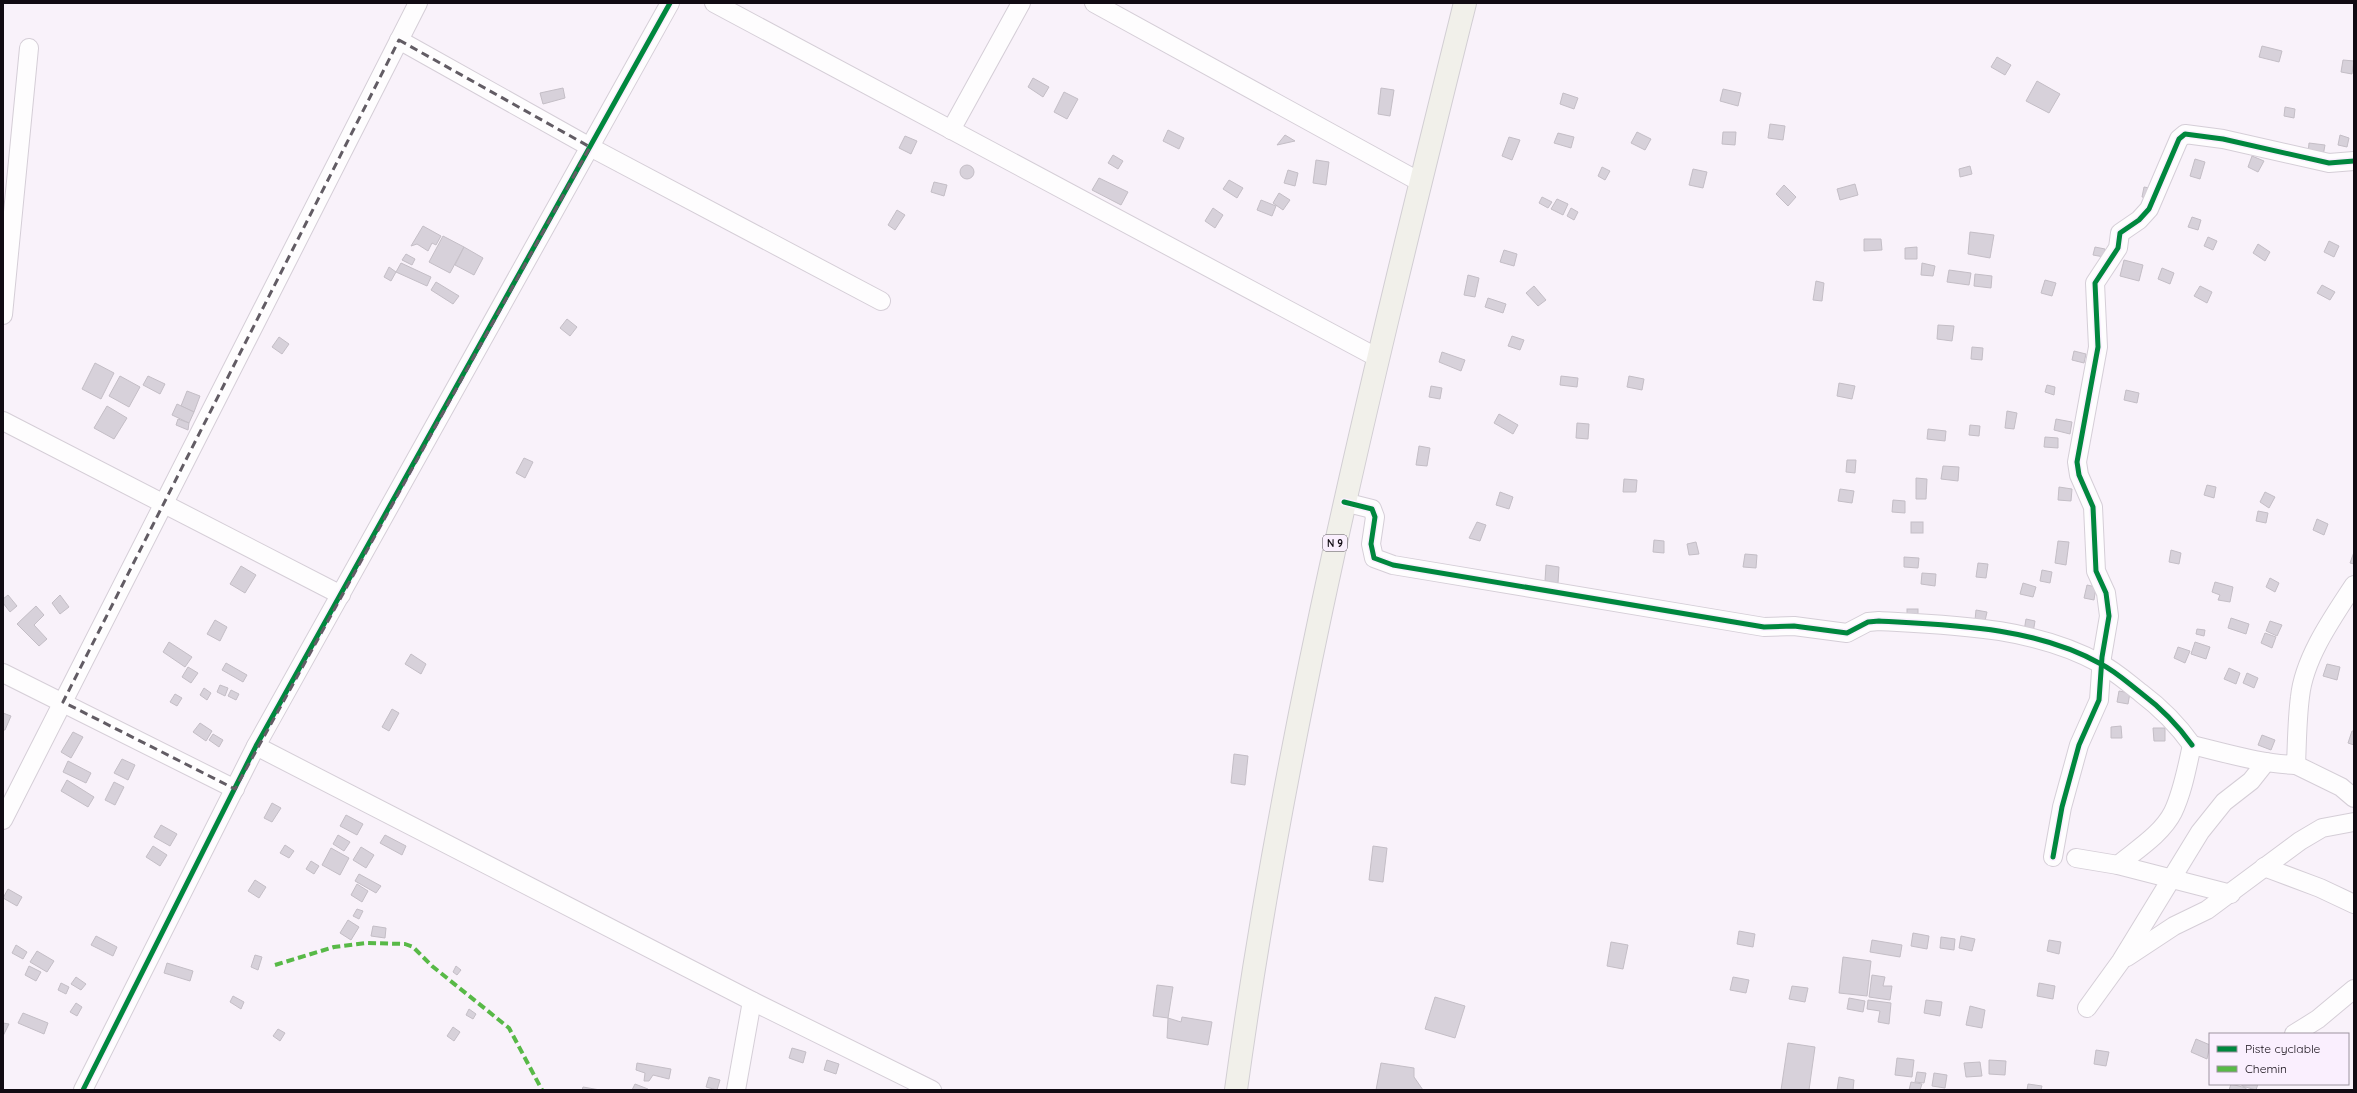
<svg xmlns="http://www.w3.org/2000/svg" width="2357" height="1093" viewBox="0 0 2357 1093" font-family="Quicksand,sans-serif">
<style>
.building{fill:#d7d1da;stroke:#c4bec6}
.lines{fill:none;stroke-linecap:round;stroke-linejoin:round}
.minor-casing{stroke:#d5ced7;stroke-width:20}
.primary-casing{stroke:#d2ced3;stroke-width:24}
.minor{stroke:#fefdfe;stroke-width:18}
.primary{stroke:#f1f0ea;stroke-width:22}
.quiet{stroke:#58b947;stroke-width:4;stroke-dasharray:8 4;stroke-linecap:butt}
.cycleway-casing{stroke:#faeffe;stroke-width:8}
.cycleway{stroke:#00873e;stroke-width:5}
.marked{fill:none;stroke:#625c64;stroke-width:3;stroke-dasharray:8 5;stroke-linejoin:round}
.labels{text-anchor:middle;stroke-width:3.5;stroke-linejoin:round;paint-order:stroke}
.shield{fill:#faeffe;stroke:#574f5a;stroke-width:1}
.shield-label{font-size:10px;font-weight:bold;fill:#110b13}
</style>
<rect width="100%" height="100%" fill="#f9f2fa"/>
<!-- building -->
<g class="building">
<path d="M2262 46 2282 51 2279 62 2259 57Z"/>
<path d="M1997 57 2011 65 2005 75 1991 67Z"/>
<path d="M2343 60 2354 61 2352 74 2341 72Z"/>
<path d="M1033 78 1049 87 1043 97 1028 87Z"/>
<path d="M2037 81 2060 94 2049 113 2026 101Z"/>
<path d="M563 88 565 98 543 104 540 93Z"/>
<path d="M1381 88 1394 90 1390 116 1378 114Z"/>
<path d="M1723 89 1741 93 1738 106 1720 101Z"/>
<path d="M1064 92 1078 99 1067 119 1054 112Z"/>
<path d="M1563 93 1578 98 1574 109 1560 104Z"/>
<path d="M2285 107 2295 109 2294 118 2284 116Z"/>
<path d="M1770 124 1785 126 1783 140 1768 138Z"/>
<path d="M1168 130 1184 138 1179 149 1163 141Z"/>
<path d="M1637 132 1651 139 1645 150 1631 143Z"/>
<path d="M1723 132H1736L1735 145 1722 144Z"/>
<path d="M1558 133 1574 137 1571 148 1554 143Z"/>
<path d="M1285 135 1295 141 1277 145Z"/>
<path d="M2340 135 2349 138 2347 147 2338 145Z"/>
<path d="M905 136 917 141 911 154 899 148Z"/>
<path d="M1509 137 1520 140 1512 160 1502 156Z"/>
<path d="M2309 143 2325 145 2323 156 2308 154Z"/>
<path d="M1113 155 1123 161 1118 169 1108 163Z"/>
<path d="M2252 156 2264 161 2258 172 2248 167Z"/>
<path d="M2195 159 2205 162 2200 179 2190 176Z"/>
<path d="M1316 160 1329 162 1326 185 1313 183Z"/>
<circle cx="967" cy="172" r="7"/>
<path d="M1970 166 1972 174 1960 177 1959 169Z"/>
<path d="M1602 167 1610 171 1605 180 1598 176Z"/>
<path d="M1693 169 1707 172 1703 188 1689 185Z"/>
<path d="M1288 170 1298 173 1295 186 1284 183Z"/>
<path d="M1099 178 1128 192 1121 205 1092 190Z"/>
<path d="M1229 180 1243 188 1237 198 1223 189Z"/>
<path d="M934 182 947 185 944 196 931 192Z"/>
<path d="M1855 184 1858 195 1840 200 1837 189Z"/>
<path d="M1784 185 1796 197 1788 206 1776 194Z"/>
<path d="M2144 187 2155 189 2153 199 2142 197Z"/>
<path d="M1279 193 1290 200 1283 210 1273 203Z"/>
<path d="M1542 197 1552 202 1548 208 1539 203Z"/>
<path d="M1557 199 1568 204 1563 215 1551 209Z"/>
<path d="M1261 200 1276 206 1272 216 1257 210Z"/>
<path d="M1213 208 1223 215 1215 228 1205 221Z"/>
<path d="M1571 208 1578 212 1574 220 1567 216Z"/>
<path d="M897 210 905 215 895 230 888 225Z"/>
<path d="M2192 217 2201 220 2198 230 2188 227Z"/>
<path d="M423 226 441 236 436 245 432 243 428 251 417 244 411 246Z"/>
<path d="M1970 232 1994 235 1990 258 1968 254Z"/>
<path d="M443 236 464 247 450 273 429 262Z"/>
<path d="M2208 237 2217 241 2213 250 2204 246Z"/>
<path d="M1864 239H1881L1882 250 1864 251Z"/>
<path d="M2329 241 2339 246 2334 257 2324 252Z"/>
<path d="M2258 244 2270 252 2265 261 2253 253Z"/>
<path d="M464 247 483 258 474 275 455 265Z"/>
<path d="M1917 247V259H1905V248Z"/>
<path d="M2095 247 2105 249 2104 257 2093 255Z"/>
<path d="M1504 250 1517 254 1514 266 1500 262Z"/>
<path d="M406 254 415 259 412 265 402 260Z"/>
<path d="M2124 260 2143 265 2139 281 2120 276Z"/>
<path d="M401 263 431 277 427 286 396 272Z"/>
<path d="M1922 263 1935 266 1933 276 1921 275Z"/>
<path d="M389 267 396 272 391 281 384 277Z"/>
<path d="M2162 268 2174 273 2170 284 2158 279Z"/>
<path d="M1949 270 1971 273 1969 285 1947 282Z"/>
<path d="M1975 274 1992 276 1991 288 1974 286Z"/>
<path d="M1468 275 1479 278 1475 297 1464 295Z"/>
<path d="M2045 280 2056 283 2052 296 2041 293Z"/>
<path d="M1816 281 1824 283 1822 301 1813 300Z"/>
<path d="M436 282 459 296 453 304 431 290Z"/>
<path d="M2322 285 2335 292 2330 300 2317 293Z"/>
<path d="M1534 286 1546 300 1538 306 1526 293Z"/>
<path d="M2200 286 2212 292 2207 303 2194 296Z"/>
<path d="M1488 298 1506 304 1503 313 1485 307Z"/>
<path d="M567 319 577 327 570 336 560 328Z"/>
<path d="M1938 325 1954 326 1952 341 1937 339Z"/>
<path d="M1512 336 1524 340 1520 350 1508 346Z"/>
<path d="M279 337 289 344 282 354 272 347Z"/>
<path d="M1972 347 1983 348 1982 360 1971 359Z"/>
<path d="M2074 351 2086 354 2084 363 2072 360Z"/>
<path d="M1442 352 1465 360 1461 371 1439 362Z"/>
<path d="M95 363 114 373 101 399 82 389Z"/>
<path d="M120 376 140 387 129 407 109 396Z"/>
<path d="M148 376 165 384 160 394 143 385Z"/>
<path d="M1561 376 1578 378 1577 387 1560 385Z"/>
<path d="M1629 376 1644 379 1642 390 1627 387Z"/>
<path d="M1839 383 1855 386 1852 399 1837 396Z"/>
<path d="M2047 385 2055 387 2054 395 2045 392Z"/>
<path d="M1431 386 1442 388 1440 399 1429 397Z"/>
<path d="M2126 390 2139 393 2137 403 2124 400Z"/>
<path d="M187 391 200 396 194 412 181 406Z"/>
<path d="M177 404 194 412 189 423 172 415Z"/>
<path d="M107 406 127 418 114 439 94 428Z"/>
<path d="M2007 411 2017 413 2014 429 2005 428Z"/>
<path d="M1499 414 1518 425 1513 434 1494 423Z"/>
<path d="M178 419 189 423 188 430 176 425Z"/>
<path d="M2056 419 2072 422 2070 434 2054 430Z"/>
<path d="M1577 423 1589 424 1588 439 1576 438Z"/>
<path d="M1970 425 1980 426 1979 436 1969 435Z"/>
<path d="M1928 429 1946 431 1945 441 1927 439Z"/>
<path d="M2045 437 2058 438V448L2044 447Z"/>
<path d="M1419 446 1430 448 1427 466 1416 465Z"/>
<path d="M524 458 533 462 525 478 516 473Z"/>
<path d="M1847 460H1856L1855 473 1846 472Z"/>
<path d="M1943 466 1959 467 1958 481 1941 479Z"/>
<path d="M1916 478 1927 479 1926 499H1916Z"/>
<path d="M1624 479 1637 480 1636 492H1623Z"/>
<path d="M2207 485 2216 487 2214 498 2204 495Z"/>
<path d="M2059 487 2072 489 2071 501 2058 500Z"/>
<path d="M1840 489 1854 491 1852 503 1838 501Z"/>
<path d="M1500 492 1513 497 1509 509 1496 505Z"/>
<path d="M2265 492 2275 497 2269 508 2260 502Z"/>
<path d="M1893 500 1905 501V513L1892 512Z"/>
<path d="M2258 511 2268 513 2266 523 2256 521Z"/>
<path d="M2317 519 2328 524 2324 535 2313 530Z"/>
<path d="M1477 522 1486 525 1480 541 1469 538Z"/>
<rect x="1911" y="522" width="12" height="11"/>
<path d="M1654 540 1664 541V553L1653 552Z"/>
<path d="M2058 541 2069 542 2066 565 2055 563Z"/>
<path d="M1696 542 1699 554 1689 555 1687 544Z"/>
<path d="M2171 550 2181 553 2179 564 2169 562Z"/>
<path d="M2354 552V564L2350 563Z"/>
<path d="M1745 554 1757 555 1756 568 1743 567Z"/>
<path d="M1904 557 1919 558 1918 568 1904 567Z"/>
<path d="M1978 563 1988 564 1986 578 1976 577Z"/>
<path d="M1546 565 1559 567 1558 583 1545 581Z"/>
<path d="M241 566 256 575 245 593 230 584Z"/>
<path d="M2042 570 2052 572 2050 583 2040 581Z"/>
<path d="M1922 573 1936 574 1935 586 1921 584Z"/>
<path d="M2270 578 2279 583 2275 592 2266 587Z"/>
<path d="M2215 582 2233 587 2230 602 2218 600 2220 595 2212 592Z"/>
<path d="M2023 583 2036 587 2033 597 2020 594Z"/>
<path d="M2087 585 2096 587 2094 600 2084 598Z"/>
<path d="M8 595 17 606 10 612 3 603V599Z"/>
<path d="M60 595 69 607 60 614 52 603Z"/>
<path d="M36 606 44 615 34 625 47 639 39 646 17 624Z"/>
<rect x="1907" y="609" width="11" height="11"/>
<path d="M1976 610 1987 612 1985 621 1975 620Z"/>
<path d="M2231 618 2249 624 2246 634 2228 628Z"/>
<path d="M2026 619 2035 621 2033 633 2024 631Z"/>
<path d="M215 620 227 627 220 641 207 634Z"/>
<path d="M2270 621 2282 625 2277 636 2266 631Z"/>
<path d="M2197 629 2205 630 2204 636 2196 634Z"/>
<path d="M2265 633 2276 637 2272 648 2261 643Z"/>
<path d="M169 642 192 657 185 667 163 652Z"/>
<path d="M2195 642 2210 647 2206 659 2191 654Z"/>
<path d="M2178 647 2190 651 2185 663 2174 658Z"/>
<path d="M411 654 426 664 421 674 405 664Z"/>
<path d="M226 663 247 675 243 682 222 670Z"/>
<path d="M2327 664 2340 667 2337 680 2323 676Z"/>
<path d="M188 667 198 673 191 683 182 677Z"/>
<path d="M2229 668 2240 673 2236 684 2224 679Z"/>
<path d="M2247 673 2258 678 2254 688 2243 683Z"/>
<path d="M220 685 228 688 225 696 217 692Z"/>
<path d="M204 688 211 693 207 700 200 695Z"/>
<path d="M231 690 239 694 236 700 228 696Z"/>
<path d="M2119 691 2130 693 2128 704 2117 702Z"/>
<path d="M175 694 182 698 177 706 170 702Z"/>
<path d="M392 709 399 713 389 731 382 727Z"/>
<path d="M3 713 11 716 5 730H3Z"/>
<path d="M200 723 212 731 206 741 193 732Z"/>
<path d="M2121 726 2122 738H2111V727Z"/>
<path d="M2153 728H2165V741H2154Z"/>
<path d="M2352 731H2354V745L2348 743Z"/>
<path d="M73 732 83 737 71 758 61 752Z"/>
<path d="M213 734 223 740 219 747 209 740Z"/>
<path d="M2262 735 2275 740 2271 750 2258 745Z"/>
<path d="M1234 754 1248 756 1245 785 1231 783Z"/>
<path d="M122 759 135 765 128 780 114 773Z"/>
<path d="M68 761 91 773 86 783 63 772Z"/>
<path d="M67 780 94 797 88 807 61 791Z"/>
<path d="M114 782 124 787 115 805 105 800Z"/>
<path d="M272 803 281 808 272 822 264 818Z"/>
<path d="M346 815 363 824 357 835 340 826Z"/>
<path d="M161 825 177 834 170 846 154 837Z"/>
<path d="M338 835 350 842 344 851 333 844Z"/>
<path d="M385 835 406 846 402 855 380 843Z"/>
<path d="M285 845 294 851 289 858 280 853Z"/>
<path d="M153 846 167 855 160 866 146 857Z"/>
<path d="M1373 846 1387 848 1383 882 1369 880Z"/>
<path d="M361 847 374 855 366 868 353 860Z"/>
<path d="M331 848 349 858 340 875 322 865Z"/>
<path d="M311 861 319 866 314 874 306 869Z"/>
<path d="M359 874 381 886 376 893 355 881Z"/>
<path d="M255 880 266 887 259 898 248 891Z"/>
<path d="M357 884 368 891 362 902 351 895Z"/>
<path d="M8 889 22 897 17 906 3 898Z"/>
<path d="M357 909 363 911 359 919 353 916Z"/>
<path d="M348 920 359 927 351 940 340 933Z"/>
<path d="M373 926 386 928 385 938 371 936Z"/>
<path d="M1739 931 1755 934 1753 947 1737 944Z"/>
<path d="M1913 933 1929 936 1927 949 1911 946Z"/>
<path d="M96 936 117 947 113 956 91 945Z"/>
<path d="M1961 936 1975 939 1972 951 1959 948Z"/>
<path d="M1941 937 1955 939 1954 950 1940 948Z"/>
<path d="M1872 940 1902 945 1900 957 1870 952Z"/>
<path d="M2049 940 2061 942 2059 954 2047 951Z"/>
<path d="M1611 942 1628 945 1623 969 1607 966Z"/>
<path d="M16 945 27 952 23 959 12 953Z"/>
<path d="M37 951 54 961 47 972 30 962Z"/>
<path d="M255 955 262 957 258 970 251 967Z"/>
<path d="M1843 957 1871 961 1867 996 1839 993Z"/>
<path d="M167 963 193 971 190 981 164 973Z"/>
<path d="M29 966 41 972 36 981 25 975Z"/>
<path d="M456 966 461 970 457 975 453 972Z"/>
<path d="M1872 975 1885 977 1883 986H1892L1890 1000 1869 997Z"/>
<path d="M76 977 86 984 81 990 71 984Z"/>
<path d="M1733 977 1749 980 1746 993 1730 990Z"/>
<path d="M61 983 69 987 66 994 58 990Z"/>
<path d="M2039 983 2055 986 2053 999 2037 996Z"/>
<path d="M1157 985 1173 987 1168 1018 1153 1016Z"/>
<path d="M1792 986 1808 988 1805 1002 1789 999Z"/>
<path d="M233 996 244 1002 241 1009 230 1002Z"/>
<path d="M1435 997 1465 1006 1455 1038 1425 1029Z"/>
<path d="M1849 998 1865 1001 1863 1012 1847 1009Z"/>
<path d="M1868 1000 1891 1003 1889 1024 1878 1022 1880 1011 1867 1009Z"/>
<path d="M1926 1000 1942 1002 1940 1016 1924 1013Z"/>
<path d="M76 1003 82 1007 77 1016 70 1012Z"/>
<path d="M1970 1006 1985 1010 1982 1028 1966 1025Z"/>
<path d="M469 1009 476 1014 473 1019 466 1015Z"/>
<path d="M23 1013 48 1023 44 1034 18 1023Z"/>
<path d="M1182 1017 1212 1022 1208 1045 1167 1038 1168 1018 1181 1022Z"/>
<path d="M3 1023 9 1024 3 1036Z"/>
<path d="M453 1027 460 1032 454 1041 447 1036Z"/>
<path d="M278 1029 285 1033 280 1041 273 1036Z"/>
<path d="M2196 1039 2210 1045 2207 1059 2191 1052Z"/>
<path d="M1788 1043 1815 1047 1809 1090H1781Z"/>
<path d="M792 1048 806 1052 803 1063 789 1058Z"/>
<path d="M2096 1050 2109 1052 2106 1066 2094 1064Z"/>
<path d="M1897 1058 1914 1060 1912 1077 1895 1075Z"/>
<path d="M827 1060 839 1064 836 1074 824 1070Z"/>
<path d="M1989 1060 2006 1061 2005 1075 1989 1074Z"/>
<path d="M1980 1062 1982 1076 1966 1077 1964 1063Z"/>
<path d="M637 1063 671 1069 669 1079 653 1075 649 1081H644L645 1073 636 1070Z"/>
<path d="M1381 1063 1414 1068V1077L1423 1090H1376Z"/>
<path d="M1917 1072 1926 1073 1924 1083 1915 1082Z"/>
<path d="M1934 1073 1947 1075 1945 1088 1932 1086Z"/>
<path d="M709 1077 720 1080 717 1090 706 1087Z"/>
<path d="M1839 1077 1854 1080 1853 1090H1837Z"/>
<path d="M1911 1082 1922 1084 1920 1090H1909Z"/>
<path d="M635 1084 648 1089V1090H632Z"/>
<path d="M2028 1084 2042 1086 2041 1090H2027Z"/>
<path d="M2231 1084 2246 1088V1090H2229Z"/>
<path d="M2242 1084H2258L2256 1090 2242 1086Z"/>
<path d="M583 1087 600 1090H582Z"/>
</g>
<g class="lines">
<defs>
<g id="minor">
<path d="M714 3 1378 358"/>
<path d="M1094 3 1420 182"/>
<path d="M399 40 590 147 881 301"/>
<path d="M951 130 1021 3"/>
<path d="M3 315 29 48"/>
<path d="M3 421 341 595"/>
<path d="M1344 502 1372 509 1375 517 1371 544 1374 558 1393 565 1764 627 1794 626 1847 633 1868 622 1879 621C1953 625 2035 627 2101 664 2115 671 2128 683 2141 693 2161 708 2177 724 2192 745"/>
<path d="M3 673 235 789"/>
<path d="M256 746 752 1001 932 1090"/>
<path d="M2296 765 2341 787 2354 798"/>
<path d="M3 820 418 3"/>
<path d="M2053 857 2062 807 2079 745 2099 700 2102 657 2109 616 2106 593 2096 571 2093 507 2079 475 2077 462 2098 347 2095 283 2118 248 2120 233 2139 220 2149 209 2179 139 2185 134 2223 139 2329 163 2354 161"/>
<path d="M2076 858 2118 865 2231 894"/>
<path d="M2118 865C2136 850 2162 834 2173 812 2183 791 2187 767 2192 745 2226 753 2261 764 2296 765 2297 743 2297 720 2300 697 2304 658 2333 617 2354 585"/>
<path d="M2264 867 2320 888 2354 904"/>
<path d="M2127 957 2174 926 2207 910 2300 841 2322 828 2354 822"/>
<path d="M2087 1008 2121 961 2200 832 2224 802 2251 781 2266 762"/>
<path d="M2294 1034 2318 1019 2354 989"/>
<path d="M83 1090 256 746 670 3"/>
<path d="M736 1090 752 1001"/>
</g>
<path id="primary" d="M1236 1090C1286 722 1376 362 1465 3"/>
</defs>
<!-- minor casing -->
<use href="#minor" class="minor-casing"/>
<!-- primary casing -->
<use href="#primary" class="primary-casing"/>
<!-- minor -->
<use href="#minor" class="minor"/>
<!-- primary -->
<use href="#primary" class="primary"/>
<!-- quiet -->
<path class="quiet" d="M275 965 334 947 366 943 405 944 413 947 432 966 509 1028 542 1090"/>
<defs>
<g id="cycleway">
<path d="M1344 502 1372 509 1375 517 1371 544 1374 558 1393 565 1764 627 1794 626 1847 633 1868 622 1879 621C1953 625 2035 627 2101 664 2115 671 2128 683 2141 693 2161 708 2177 724 2192 745"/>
<path d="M2053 857 2062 807 2079 745 2099 700 2102 657 2109 616 2106 593 2096 571 2093 507 2079 475 2077 462 2098 347 2095 283 2118 248 2120 233 2139 220 2149 209 2179 139 2185 134 2223 139 2329 163 2354 161"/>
<path d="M83 1090 256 746 670 3"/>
</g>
</defs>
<!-- cycleway casing -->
<use href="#cycleway" class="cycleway-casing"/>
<!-- cycleway -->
<use href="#cycleway" class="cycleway"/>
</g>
<!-- marked area -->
<path class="marked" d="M399 40 590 147 235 789 63 702Z"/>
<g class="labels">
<!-- shield labels -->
<rect class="shield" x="1323" y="535" width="24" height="16" rx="3"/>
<g class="shield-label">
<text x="1335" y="547">N 9</text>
</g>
</g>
<!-- border -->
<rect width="2357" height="1093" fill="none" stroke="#110b13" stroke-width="8"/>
<!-- legend -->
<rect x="2209" y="1033" width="140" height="52" fill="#faeffe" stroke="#9d94a0"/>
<rect x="2217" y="1046" width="20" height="6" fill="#00873e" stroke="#9d94a0"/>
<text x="2245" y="1053" font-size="12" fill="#110b13">Piste cyclable</text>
<rect x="2217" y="1066" width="20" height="6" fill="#58b947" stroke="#9d94a0"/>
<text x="2245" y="1073" font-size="12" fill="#110b13">Chemin</text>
</svg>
